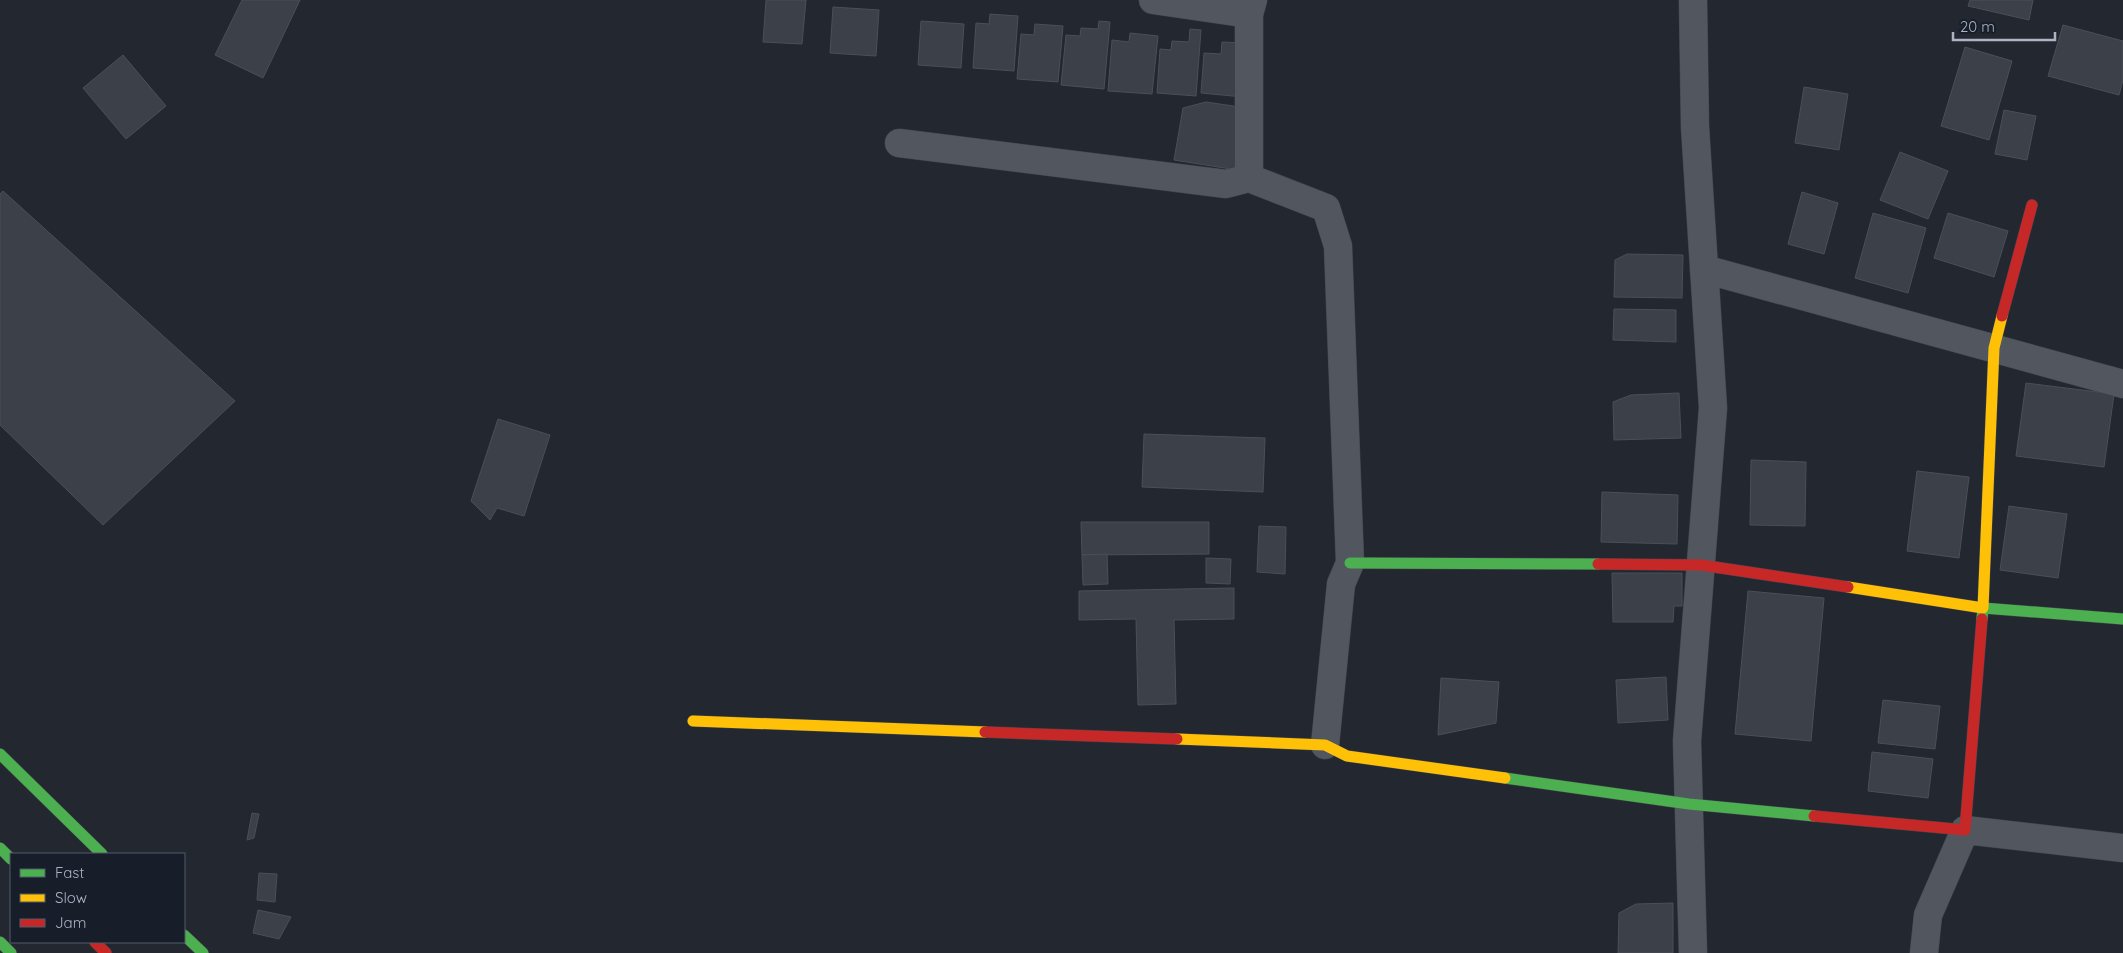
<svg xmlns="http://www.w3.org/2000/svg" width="2123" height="953" viewBox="0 0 2123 953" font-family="Quicksand,sans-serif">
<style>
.building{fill:#3c4048;stroke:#4a4f58}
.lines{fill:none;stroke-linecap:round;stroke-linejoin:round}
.street-casing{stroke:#3f424a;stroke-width:29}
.fast-casing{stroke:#3f424a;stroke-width:12}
.slow-casing{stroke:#3f424a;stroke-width:12}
.jam-casing{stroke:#3f424a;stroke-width:12}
.street{stroke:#52565f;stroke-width:28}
.fast{stroke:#4caf50;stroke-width:11}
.slow{stroke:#ffc107;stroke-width:11}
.jam{stroke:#c62828;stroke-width:11}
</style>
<rect width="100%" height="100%" fill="#232730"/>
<!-- building -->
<g class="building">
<path d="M242 0H300L263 78 215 55Z"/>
<path d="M766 0H806L802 44 763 42Z"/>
<path d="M1970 0H2033L2029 20 1968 6Z"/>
<path d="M833 7 879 10 876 56 830 53Z"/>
<path d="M990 14 1018 16 1014 71 973 68 976 23 989 24Z"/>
<path d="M921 21 964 24 961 68 918 65Z"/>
<path d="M1099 21 1110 22 1104 89 1061 85 1066 35 1080 36 1081 28 1098 29Z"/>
<path d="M1035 24 1063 26 1058 82 1017 79 1021 34 1034 35Z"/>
<path d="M2063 25 2123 41V80L2119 95 2048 76Z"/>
<path d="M1190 29 1201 30 1196 96 1157 93 1160 49 1171 50 1172 41 1189 42Z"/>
<path d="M1130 33 1158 36 1152 94 1108 91 1112 40 1129 42Z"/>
<path d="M1222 42 1247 43 1243 97 1201 93 1204 53 1221 54Z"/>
<path d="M1965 47 2012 61 1989 140 1941 126Z"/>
<path d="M123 55 166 106 126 139 83 88Z"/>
<path d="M1804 87 1848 94 1839 150 1795 143Z"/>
<path d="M1206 102 1247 108 1237 170 1174 160 1183 108Z"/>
<path d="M2004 110 2036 116 2027 160 1995 154Z"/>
<path d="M1900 152 1948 171 1928 219 1880 200Z"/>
<path d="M3 191 235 401 103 525 0 425V194Z"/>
<path d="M1802 192 1838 203 1824 254 1788 244Z"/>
<path d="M1873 213 1926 228 1908 293 1855 278Z"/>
<path d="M1948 213 2008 231 1994 277 1934 258Z"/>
<path d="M1627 254 1683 255 1682 298 1614 297 1615 260Z"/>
<path d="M1614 309 1676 310V342L1613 340Z"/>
<path d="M2026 383 2114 394 2104 467 2016 456Z"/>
<path d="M1679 393 1681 438 1614 440 1613 402 1631 395Z"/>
<path d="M498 419 550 435 524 516 497 508 490 520 471 501Z"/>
<path d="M1144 434 1265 438 1263 492 1142 487Z"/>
<path d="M1751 460 1806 462 1805 526 1750 525Z"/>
<path d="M1917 471 1969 477 1959 558 1907 551Z"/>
<path d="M1602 492 1678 495 1677 544 1601 542Z"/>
<path d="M2009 506 2067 514 2058 578 2000 570Z"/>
<path d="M1081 522H1209V554L1082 555Z"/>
<path d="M1259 526 1286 527 1285 574 1257 572Z"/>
<path d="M1107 554 1108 584 1083 585 1082 555Z"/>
<path d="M1206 558 1231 559 1230 584 1206 583Z"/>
<path d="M1612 573H1682V606H1674L1673 622H1613Z"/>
<path d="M1234 588V619L1174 620 1176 704 1138 705 1136 619 1079 620V591Z"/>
<path d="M1748 591 1824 598 1811 741 1735 734Z"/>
<path d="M1666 677 1668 720 1618 723 1616 680Z"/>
<path d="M1441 678 1499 682 1496 723 1438 735Z"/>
<path d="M1883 700 1940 706 1935 749 1878 743Z"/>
<path d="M1872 752 1933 759 1928 798 1868 791Z"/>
<path d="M252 813 259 814 254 838 247 840Z"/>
<path d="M259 873 277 874 275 902 257 900Z"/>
<path d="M1673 903V953H1618L1619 913 1636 904Z"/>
<path d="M258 910 291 917 279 939 253 933Z"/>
</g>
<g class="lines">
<defs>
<g id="street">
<path d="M1153 0 1249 14"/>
<path d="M899 143 1226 184 1249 178 1326 208 1338 246 1350 563 1341 584 1325 745"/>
<path d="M1249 178V14L1253 0"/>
<path d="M1704 269 2123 384"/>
<path d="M1693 953 1687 741 1713 408 1695 127 1693 0"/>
<path d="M1924 953 1928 915 1965 830 2123 848"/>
</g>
<g id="fast">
<path d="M1350 563 1598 564"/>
<path d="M1982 619 1983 608 2123 619"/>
<path d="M0 754 102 854"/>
<path d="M1505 778 1689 804 1814 816"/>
<path d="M0 848 11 859"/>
<path d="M184 935 203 953"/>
<path d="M0 942 11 953"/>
</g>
<g id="slow">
<path d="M1848 587 1983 608 1994 348 2002 316"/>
<path d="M693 721 985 732"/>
<path d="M1177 739 1325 745 1347 756 1505 778"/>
</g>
<g id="jam">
<path d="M2002 316 2032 205"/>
<path d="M1598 564 1701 565 1848 587"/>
<path d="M985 732 1177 739"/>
<path d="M1814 816 1965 830 1982 619"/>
<path d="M95 942 106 953"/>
</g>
</defs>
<!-- street casing -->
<use href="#street" class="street-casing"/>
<!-- fast casing -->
<use href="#fast" class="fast-casing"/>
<!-- slow casing -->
<use href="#slow" class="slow-casing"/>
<!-- jam casing -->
<use href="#jam" class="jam-casing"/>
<!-- street -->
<use href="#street" class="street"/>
<!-- fast -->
<use href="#fast" class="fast"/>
<!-- slow -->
<use href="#slow" class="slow"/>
<!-- jam -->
<use href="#jam" class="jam"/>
</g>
<!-- legend -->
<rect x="10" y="853" width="175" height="90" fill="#171e2a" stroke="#525a68"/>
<rect x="20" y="869" width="25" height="8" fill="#4caf50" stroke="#525a68"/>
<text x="55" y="878" font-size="15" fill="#abb3c4">Fast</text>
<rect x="20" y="894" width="25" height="8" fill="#ffc107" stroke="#525a68"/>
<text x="55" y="903" font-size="15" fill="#abb3c4">Slow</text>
<rect x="20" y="919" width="25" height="8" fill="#c62828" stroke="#525a68"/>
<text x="55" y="928" font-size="15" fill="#abb3c4">Jam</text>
<!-- scale -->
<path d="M1953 32v8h102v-8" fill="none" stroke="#abb3c4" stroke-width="2.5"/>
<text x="1960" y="32" font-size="15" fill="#abb3c4" stroke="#171e2a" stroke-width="4" paint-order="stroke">20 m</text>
</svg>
